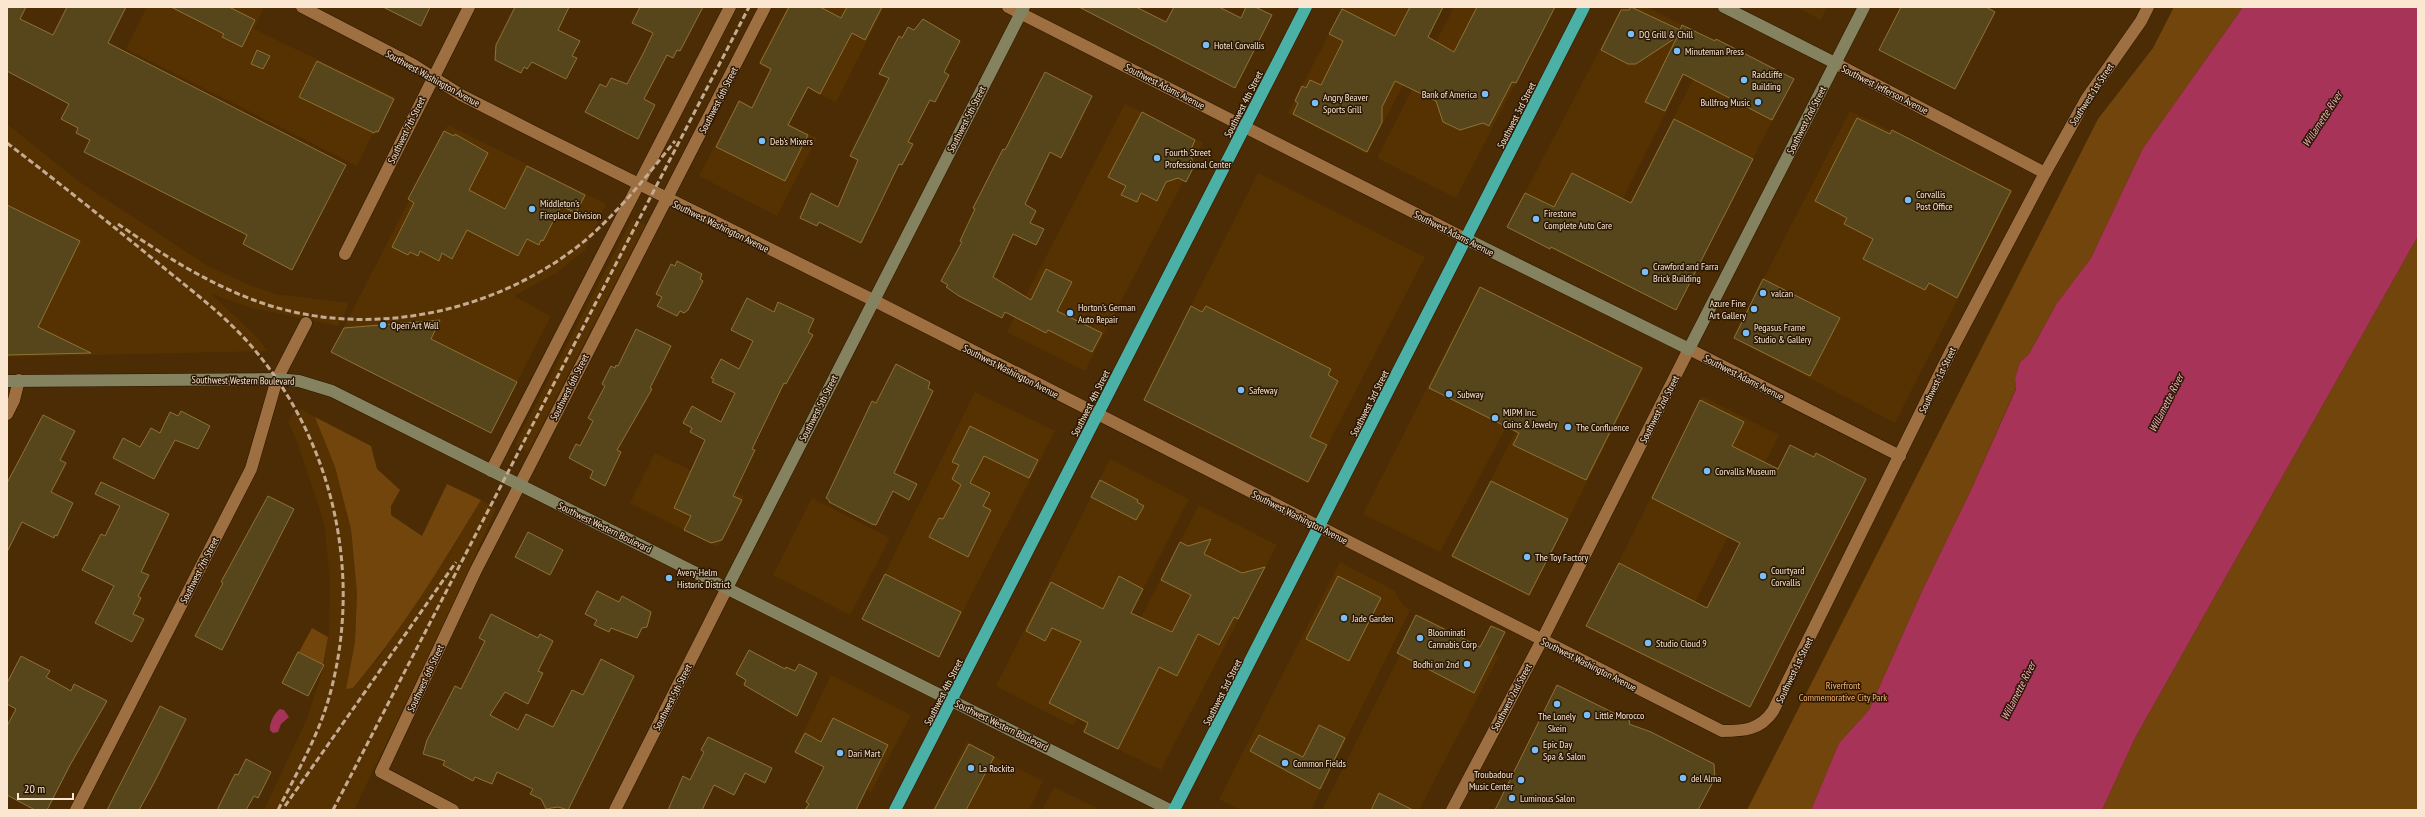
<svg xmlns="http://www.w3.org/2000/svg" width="2425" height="817" viewBox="0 0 2425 817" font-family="'PT Sans Narrow',sans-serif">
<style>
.built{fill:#563202}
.green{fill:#72450d}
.water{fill:#a83358}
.building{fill:#57451c;stroke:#8e7335}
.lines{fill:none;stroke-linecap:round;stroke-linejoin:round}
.street-casing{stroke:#2c1600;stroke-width:13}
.secondary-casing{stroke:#2c1600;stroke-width:13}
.highway-casing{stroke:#2c1600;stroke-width:13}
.street{stroke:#9e6f40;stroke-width:12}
.secondary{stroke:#85835f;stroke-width:12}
.highway{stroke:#4bb1a6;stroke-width:12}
.rail{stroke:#c4ab91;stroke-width:3;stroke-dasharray:6 3;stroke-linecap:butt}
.poi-dot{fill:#7abef8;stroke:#2a1804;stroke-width:1.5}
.labels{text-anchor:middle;stroke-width:3;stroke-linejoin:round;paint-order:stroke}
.poi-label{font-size:10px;fill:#fbe6d2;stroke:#2a1804;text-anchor:start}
.street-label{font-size:10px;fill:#fbe6d2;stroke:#2a1804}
.park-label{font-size:10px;fill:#f4b473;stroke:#2a1804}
.water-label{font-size:11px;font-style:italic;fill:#efb1bd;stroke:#2a1804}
</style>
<rect width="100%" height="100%" fill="#4c2c04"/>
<!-- built -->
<g class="built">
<path d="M147 7H264L254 29 395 97 378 133 372 135 357 166 126 49Z"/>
<path d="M787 7H884L836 102 758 64Z"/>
<path d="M1343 7H1444L1367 154 1288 113Z"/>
<path d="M1454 7H1555L1456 198 1377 158Z"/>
<path d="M1622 7H1646L1704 36 1589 267 1507 227Z"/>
<path d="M1796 7H1827L1821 20Z"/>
<path d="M1714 39 1794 79 1675 309 1595 270Z"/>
<path d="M739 100 817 138 777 216 699 176Z"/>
<path d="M1125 104 1203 143 1085 371 1007 332Z"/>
<path d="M1850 111 2013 190 1895 423 1733 338Z"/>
<path d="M7 124 78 181 208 266 249 285 276 294 347 303 348 307 338 326 248 307 210 293 259 339 267 351 7 357Z"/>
<path d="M448 125 606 204 585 250 556 273 514 296 551 316 491 433 331 352Z"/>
<path d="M1258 173 1425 257 1308 483 1143 400Z"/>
<path d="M632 219 645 225 528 452 515 445Z"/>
<path d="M1479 286 1559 327 1440 552 1363 514Z"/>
<path d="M1568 330 1644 367 1530 596 1451 557Z"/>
<path d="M975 392 1055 431 939 658 862 619Z"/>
<path d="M1702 396 1779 435 1663 666 1586 627Z"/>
<path d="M302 409 315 417 335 467 351 529 357 593 355 642 346 689 353 688 381 655 451 551 481 500 496 509 446 620 354 810H264L307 719 324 666 329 632 330 580 324 523 297 441 288 422 292 415Z"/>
<path d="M655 453 744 496 718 547 630 503Z"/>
<path d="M1110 459 1189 499 1073 726 996 686Z"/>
<path d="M812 498 890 538 850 615 773 575Z"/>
<path d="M1199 505 1277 545 1161 770 1082 732Z"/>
<path d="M1340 562 1395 591 1402 604 1410 610 1311 810H1241L1219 799Z"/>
<path d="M1420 615 1499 656 1419 810H1322Z"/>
<path d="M831 675 911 715 871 792 794 752Z"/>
<path d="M967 742 1043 781 1029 810H933Z"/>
<path d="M1054 787 1101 810H1042Z"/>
</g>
<!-- green -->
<g class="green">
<path d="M2174 7H2243L2143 148 2091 258 2057 303 2029 354 2020 362 2015 378 2016 388 1971 490 1923 589 1869 710 1839 743 1811 810H1747L2098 119 2153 48Z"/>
<path d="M2418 236V810H2102L2135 738Z"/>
<path d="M315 417 371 446 377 469 400 490 391 506V515L422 536 447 484 481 500C442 565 402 630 353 688L346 689 355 642 357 593 351 529 335 467Z"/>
<path d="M312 628 328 637 323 665 299 652Z"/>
</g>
<!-- water -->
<g class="water">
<path d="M2243 7H2418V236L2135 738 2102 810H1811L1839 743 1869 710 1923 589 1971 490 2016 389 2015 378 2020 362 2029 354 2057 303 2091 258 2143 148Z"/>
<path d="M280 709 284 710 289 717 281 724 278 732 273 733 270 730C269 723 275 712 280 709Z"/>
</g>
<!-- building -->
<g class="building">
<path d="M7 7H26L20 19 53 35 67 7H126L108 43 346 165 292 270 243 244 247 235 84 152 90 140 76 133 78 128 61 119 69 104 7 71Z"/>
<path d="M171 7H229L255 20 242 47 222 37 224 34Z"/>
<path d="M383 7H430L421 26Z"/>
<path d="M515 7H569L558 30 580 41 572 56 577 58 566 79 532 62 527 69 524 67 521 73 495 60 496 45Z"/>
<path d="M640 7H703L680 51 677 50 673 58 667 55 644 99 655 105 638 139 585 112 600 84 606 87 611 78 627 84 643 54 653 33 632 23Z"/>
<path d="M789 7H820L841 18 847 7H882L865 40 852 33 820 94 808 87 788 125 808 135 785 181 716 147 739 101 752 108 771 69 760 63Z"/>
<path d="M1079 7H1136L1166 22 1174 7H1219L1241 18 1246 7H1255L1272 15 1235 88Z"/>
<path d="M1410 7H1443L1428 37 1454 52 1477 7H1555L1516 83 1512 82 1489 126 1483 123 1460 130 1443 122 1436 101 1395 81 1382 107V122L1367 152 1293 114 1298 103 1295 101 1302 86 1306 88 1310 80 1321 85 1343 41 1329 34 1342 9 1395 36Z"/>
<path d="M1631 7 1680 30 1682 25 1715 41 1716 39 1794 79 1772 120 1683 74 1665 111 1645 102 1677 37 1636 64H1628L1601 50 1621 10H1629Z"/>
<path d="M1901 7H1986L1995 12 1955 89 1879 50Z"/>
<path d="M923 19 960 41 944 72 949 75 935 102 930 100 908 142 913 144 902 165 899 164 861 243 819 222 817 226 800 218 811 193 838 207 858 160 850 156 889 78 879 74 899 36 902 38 908 27 914 30Z"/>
<path d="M257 50 270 56 263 69 251 64Z"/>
<path d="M317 61 394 99 378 132 376 131 374 133 299 97Z"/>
<path d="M1045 72 1092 96 1061 158 1050 152 1025 204 1036 211 1030 223 1044 229 1036 245 1013 234 993 277 1031 300 1046 269 1072 282 1057 311 1102 333 1092 352 1048 330 1046 333 1005 312 1002 318 959 296 946 287 948 285 941 281 962 242 960 241 975 209 973 208 1003 149 1005 150Z"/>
<path d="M1142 112 1195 140 1190 152 1194 166 1186 182 1178 178 1166 182 1157 201 1141 193 1137 202 1121 195 1126 186 1108 177Z"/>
<path d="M1857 118 1890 134 1892 130 2011 191 1957 298 1929 283 1925 290 1863 259 1873 239 1844 224 1847 218 1815 201Z"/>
<path d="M1674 119 1753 159 1676 310 1551 247 1550 249 1507 227 1525 193 1554 207 1572 173 1631 203Z"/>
<path d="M444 131 454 136 455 134 488 153 469 190 505 209 527 166 585 195 576 213 561 206 543 241 541 240 539 245 527 239 518 256 467 230 452 259 442 253 439 261 420 251 418 256 410 252 408 255 392 247 414 203 408 199Z"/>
<path d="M7 205 80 241 38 327 91 353 7 355Z"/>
<path d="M677 261 702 274 700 279 703 281 688 310 684 313 680 311 677 316 657 306 662 297 656 294 671 264 675 266Z"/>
<path d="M1763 279 1840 318 1810 376 1734 338Z"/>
<path d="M1480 287 1642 368 1586 480 1513 445 1519 433 1429 388Z"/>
<path d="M747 298 774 312 778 302 814 319 808 332 813 335 786 384 784 383 752 449 755 450 733 496 742 500 722 540 711 543 684 530 691 516 674 508 705 440 690 432 692 428 683 423 692 406 721 422 735 393 712 382 714 379 711 378 721 359 739 369 753 341 731 330Z"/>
<path d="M1191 306 1202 312 1206 306 1331 369 1328 375 1338 381 1310 437 1327 445 1308 482 1144 400Z"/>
<path d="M440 320 431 339 517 382 491 433 331 352 344 328Z"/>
<path d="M636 329 671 346 650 388 652 389 617 450 621 452 605 486 590 478 593 471 569 458 576 444 580 446 593 421 588 418 605 386 602 384 611 366 615 368 616 365 618 366Z"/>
<path d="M896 364 930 382 928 388 933 391 894 473 917 484 909 500 893 491 876 525 872 524 829 502V500L826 498 872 401 876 403Z"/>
<path d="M1700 400 1744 422 1732 446 1778 469 1790 445 1814 457 1816 453 1866 479 1750 707 1586 626 1619 563 1707 608 1740 543 1652 498Z"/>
<path d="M181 411 210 426 198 449 175 440 154 479 113 458 123 438 140 447 151 428 160 433 170 412 178 416Z"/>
<path d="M43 415 75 431 60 460 66 463 51 492 73 503 57 536 55 535 54 538 22 522 7 552V483Z"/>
<path d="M970 426 1038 460 1029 478 984 456 970 483 990 493 983 506 991 510 968 557 929 537 939 518 943 519 961 485 952 479 959 465 952 462Z"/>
<path d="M1100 480 1138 500 1137 502 1144 506 1136 520 1091 497Z"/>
<path d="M1491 481 1568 519 1529 595 1452 556Z"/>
<path d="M101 482 169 514 141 572 149 575 138 596 141 598 133 614 144 619 132 642 95 623 114 586 82 570 101 534 105 536 120 506 95 494Z"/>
<path d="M268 496 294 509 222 650 195 636 223 583 221 582Z"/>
<path d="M528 532 563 550 550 575 515 557Z"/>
<path d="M1211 539 1204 554 1242 573 1265 567 1238 619 1234 617 1219 645 1198 634 1177 676 1159 667 1118 749 1084 732 1088 723 1049 703 1081 641 1052 628 1045 641 1026 631 1051 582 1103 609 1119 576 1143 589 1131 613 1172 632 1191 595 1161 580 1180 542 1188 546Z"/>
<path d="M885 574 961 612 939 657 862 619Z"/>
<path d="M1338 576 1381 598 1349 661 1306 639Z"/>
<path d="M597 591 619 602 622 596 651 612 647 627 642 628 637 638 611 628 609 632 594 625 597 620 585 614Z"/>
<path d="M491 614 538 638 540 634 553 641 538 671 543 673 528 704 505 692 490 715 518 730 526 714 553 727 572 690 583 695 601 659 634 676 568 810 558 807 546 809 541 799 530 794 533 789 497 772 492 784 475 777 473 781 443 765 445 761 423 754 427 740 455 686 461 689 485 641 479 638Z"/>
<path d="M1416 615 1480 647 1491 626 1505 632 1474 693 1397 653Z"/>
<path d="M749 650 785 669 786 667 795 671 799 664 817 673 797 716 744 685 746 680 736 674Z"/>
<path d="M298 652 324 665 308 696 282 683Z"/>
<path d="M21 656 50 671 46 677 71 691 74 684 107 701 70 765 47 810H35L7 795V726L16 709 7 704V683Z"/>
<path d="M1557 685 1630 721 1629 724 1651 732 1714 764 1715 778 1698 810H1495Z"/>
<path d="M160 706 186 719 154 783 139 810H107Z"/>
<path d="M833 718 888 745 856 810H805L809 804 806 802 824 767 795 752 805 733 821 742Z"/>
<path d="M1319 725 1345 738 1320 789 1250 751 1259 735 1303 757Z"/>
<path d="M708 737 772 768 765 783 745 773 734 795 714 785 702 810H668L683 776 690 780 704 752 701 750Z"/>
<path d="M969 744 994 757 966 810H934Z"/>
<path d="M246 759 271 772 258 798 254 796 246 810H217L235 774 238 775Z"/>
<path d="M1379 793 1413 810H1371Z"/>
</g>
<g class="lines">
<defs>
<g id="street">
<path d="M302 7 412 64 461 95 542 136 873 300 1722 731C1744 731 1760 730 1773 711L1951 351 2045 173 2087 98 2141 21 2148 7"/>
<path d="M1008 7 1466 239"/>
<path d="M1835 63 2045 173"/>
<path d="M345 254 469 7"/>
<path d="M7 414 14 400 19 380"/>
<path d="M491 471 730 7"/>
<path d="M76 810 251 469 277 379 306 323"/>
<path d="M453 810 381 772 475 572 765 7"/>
<path d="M615 810 727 588"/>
<path d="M1452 810 1542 640 1689 349 1900 456"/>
</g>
<g id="secondary">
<path d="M1724 7 1835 63"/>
<path d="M1466 239 1689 349 1864 7"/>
<path d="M7 381 277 379 299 381 332 391 1170 810"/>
<path d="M727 588 1024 7"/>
</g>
<g id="highway">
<path d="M895 810 1306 7"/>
<path d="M1174 810 1584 7"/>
</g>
</defs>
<!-- street casing -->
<use href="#street" class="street-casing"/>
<!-- secondary casing -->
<use href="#secondary" class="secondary-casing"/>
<!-- highway casing -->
<use href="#highway" class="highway-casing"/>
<!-- street -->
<use href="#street" class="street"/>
<!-- secondary -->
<use href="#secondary" class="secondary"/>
<!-- highway -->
<use href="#highway" class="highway"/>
<!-- rail -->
<g class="rail">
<path d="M7 143C58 182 108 222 158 263 193 292 229 318 258 354 335 448 362 577 330 694 319 735 297 772 278 810"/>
<path d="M118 224C163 255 210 285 262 303 367 339 490 314 577 247 615 217 645 178 675 141"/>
<path d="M285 806 456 562"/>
<path d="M333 810 749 7"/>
</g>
</g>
<!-- markers -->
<g class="poi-dot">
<circle cx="1631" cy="34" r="4"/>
<circle cx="1206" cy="45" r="4"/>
<circle cx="1677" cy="51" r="4"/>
<circle cx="1744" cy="80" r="4"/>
<circle cx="1485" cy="94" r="4"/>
<circle cx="1758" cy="102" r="4"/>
<circle cx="1315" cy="103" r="4"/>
<circle cx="762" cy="141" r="4"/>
<circle cx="1157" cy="158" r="4"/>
<circle cx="1908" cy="200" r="4"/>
<circle cx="532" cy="209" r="4"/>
<circle cx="1536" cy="219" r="4"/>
<circle cx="1645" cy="272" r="4"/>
<circle cx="1763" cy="293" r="4"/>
<circle cx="1754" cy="309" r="4"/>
<circle cx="1070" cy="313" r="4"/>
<circle cx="383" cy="325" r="4"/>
<circle cx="1746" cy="333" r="4"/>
<circle cx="1241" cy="390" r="4"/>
<circle cx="1449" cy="394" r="4"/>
<circle cx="1495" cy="418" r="4"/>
<circle cx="1568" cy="427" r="4"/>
<circle cx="1707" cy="471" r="4"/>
<circle cx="1527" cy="557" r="4"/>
<circle cx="1763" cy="576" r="4"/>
<circle cx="669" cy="578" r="4"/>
<circle cx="1344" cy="618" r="4"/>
<circle cx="1420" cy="638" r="4"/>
<circle cx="1648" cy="643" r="4"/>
<circle cx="1467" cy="664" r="4"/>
<circle cx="1557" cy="704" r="4"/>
<circle cx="1587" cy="715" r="4"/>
<circle cx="1535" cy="750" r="4"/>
<circle cx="840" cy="753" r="4"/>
<circle cx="1285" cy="763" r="4"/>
<circle cx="971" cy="768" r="4"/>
<circle cx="1683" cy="778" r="4"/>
<circle cx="1521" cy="780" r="4"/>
<circle cx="1512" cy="798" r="4"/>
</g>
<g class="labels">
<!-- poi labels -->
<g class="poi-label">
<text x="1639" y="38">DQ Grill &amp; Chill</text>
<text x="1214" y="49">Hotel Corvallis</text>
<text x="1685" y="55">Minuteman Press</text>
<text x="1752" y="78">Radcliffe<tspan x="1752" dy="12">Building</tspan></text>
<text x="1477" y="98" text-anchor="end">Bank of America</text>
<text x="1323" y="101">Angry Beaver<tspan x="1323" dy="12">Sports Grill</tspan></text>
<text x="1750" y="106" text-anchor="end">Bullfrog Music</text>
<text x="770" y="145">Deb's Mixers</text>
<text x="1165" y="156">Fourth Street<tspan x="1165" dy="12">Professional Center</tspan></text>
<text x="1916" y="198">Corvallis<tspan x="1916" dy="12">Post Office</tspan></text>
<text x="540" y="207">Middleton's<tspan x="540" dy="12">Fireplace Division</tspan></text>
<text x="1544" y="217">Firestone<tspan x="1544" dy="12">Complete Auto Care</tspan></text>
<text x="1653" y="270">Crawford and Farra<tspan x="1653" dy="12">Brick Building</tspan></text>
<text x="1771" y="297">valcan</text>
<text x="1746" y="307" text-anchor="end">Azure Fine<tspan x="1746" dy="12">Art Gallery</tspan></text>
<text x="1078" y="311">Horton's German<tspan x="1078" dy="12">Auto Repair</tspan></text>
<text x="391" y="329">Open Art Wall</text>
<text x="1754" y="331">Pegasus Frame<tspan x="1754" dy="12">Studio &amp; Gallery</tspan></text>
<text x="1249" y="394">Safeway</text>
<text x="1457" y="398">Subway</text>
<text x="1503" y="416">MJPM Inc.<tspan x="1503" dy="12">Coins &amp; Jewelry</tspan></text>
<text x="1576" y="431">The Confluence</text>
<text x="1715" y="475">Corvallis Museum</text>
<text x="1535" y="561">The Toy Factory</text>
<text x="1771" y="574">Courtyard<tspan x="1771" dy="12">Corvallis</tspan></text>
<text x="677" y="576">Avery-Helm<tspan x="677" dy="12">Historic District</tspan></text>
<text x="1352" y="622">Jade Garden</text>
<text x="1428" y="636">Bloominati<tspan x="1428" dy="12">Cannabis Corp</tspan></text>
<text x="1656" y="647">Studio Cloud 9</text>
<text x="1459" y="668" text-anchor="end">Bodhi on 2nd</text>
<text x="1595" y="719">Little Morocco</text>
<text x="1557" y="720" text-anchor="middle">The Lonely<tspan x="1557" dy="12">Skein</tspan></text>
<text x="1543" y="748">Epic Day<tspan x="1543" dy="12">Spa &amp; Salon</tspan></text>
<text x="848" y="757">Dari Mart</text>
<text x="1293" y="767">Common Fields</text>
<text x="979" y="772">La Rockita</text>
<text x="1513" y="778" text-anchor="end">Troubadour<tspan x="1513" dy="12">Music Center</tspan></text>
<text x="1691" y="782">del Alma</text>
<text x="1520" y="802">Luminous Salon</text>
</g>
<!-- street labels -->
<g class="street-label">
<text transform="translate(433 78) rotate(29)" y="4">Southwest Washington Avenue</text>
<text transform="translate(1165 86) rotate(27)" y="4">Southwest Adams Avenue</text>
<text transform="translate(1885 89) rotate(27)" y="4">Southwest Jefferson Avenue</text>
<text transform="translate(2091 94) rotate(-57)" y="4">Southwest 1st Street</text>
<text transform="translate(718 100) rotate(-63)" y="4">Southwest 6th Street</text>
<text transform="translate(1243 104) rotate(-63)" y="4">Southwest 4th Street</text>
<text transform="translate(1516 115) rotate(-63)" y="4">Southwest 3rd Street</text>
<text transform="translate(966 119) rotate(-63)" y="4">Southwest 5th Street</text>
<text transform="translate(1806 120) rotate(-63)" y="4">Southwest 2nd Street</text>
<text transform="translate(406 130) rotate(-64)" y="4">Southwest 7th Street</text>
<text transform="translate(721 226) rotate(26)" y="4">Southwest Washington Avenue</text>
<text transform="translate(1454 233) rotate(27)" y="4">Southwest Adams Avenue</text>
<text transform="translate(1011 371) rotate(27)" y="4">Southwest Washington Avenue</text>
<text transform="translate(1744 377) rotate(27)" y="4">Southwest Adams Avenue</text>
<text transform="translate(243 380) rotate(1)" y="4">Southwest Western Boulevard</text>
<text transform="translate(1937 380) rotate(-64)" y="4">Southwest 1st Street</text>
<text transform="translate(569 387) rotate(-63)" y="4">Southwest 6th Street</text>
<text transform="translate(1090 403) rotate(-63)" y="4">Southwest 4th Street</text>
<text transform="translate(1369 403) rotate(-63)" y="4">Southwest 3rd Street</text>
<text transform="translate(818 408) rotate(-63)" y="4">Southwest 5th Street</text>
<text transform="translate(1659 409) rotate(-63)" y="4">Southwest 2nd Street</text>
<text transform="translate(1300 517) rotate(27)" y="4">Southwest Washington Avenue</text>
<text transform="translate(605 527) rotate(26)" y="4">Southwest Western Boulevard</text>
<text transform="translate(199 570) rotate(-63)" y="4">Southwest 7th Street</text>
<text transform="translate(1589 664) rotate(27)" y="4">Southwest Washington Avenue</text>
<text transform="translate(1794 670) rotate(-64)" y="4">Southwest 1st Street</text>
<text transform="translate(425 678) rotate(-65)" y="4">Southwest 6th Street</text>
<text transform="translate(943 692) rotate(-63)" y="4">Southwest 4th Street</text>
<text transform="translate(1222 692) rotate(-63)" y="4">Southwest 3rd Street</text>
<text transform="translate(672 697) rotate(-63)" y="4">Southwest 5th Street</text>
<text transform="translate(1511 697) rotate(-62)" y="4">Southwest 2nd Street</text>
<text transform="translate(1002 725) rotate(26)" y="4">Southwest Western Boulevard</text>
</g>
<!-- park labels -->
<g class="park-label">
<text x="1843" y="689">Riverfront<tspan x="1843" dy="12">Commemorative City Park</tspan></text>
</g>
<!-- water labels -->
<g class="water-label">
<text transform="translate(2322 119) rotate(-57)" y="4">Willamette River</text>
<text transform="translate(2166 403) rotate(-63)" y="4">Willamette River</text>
<text transform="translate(2018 691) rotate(-63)" y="4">Willamette River</text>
</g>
</g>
<!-- border -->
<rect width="2425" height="817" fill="none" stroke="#fbe6d2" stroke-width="16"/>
<!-- scale -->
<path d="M18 793v6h55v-6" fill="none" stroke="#fbe6d2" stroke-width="2"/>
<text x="24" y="793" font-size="12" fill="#fbe6d2" stroke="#2a1804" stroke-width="3" paint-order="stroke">20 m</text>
</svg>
